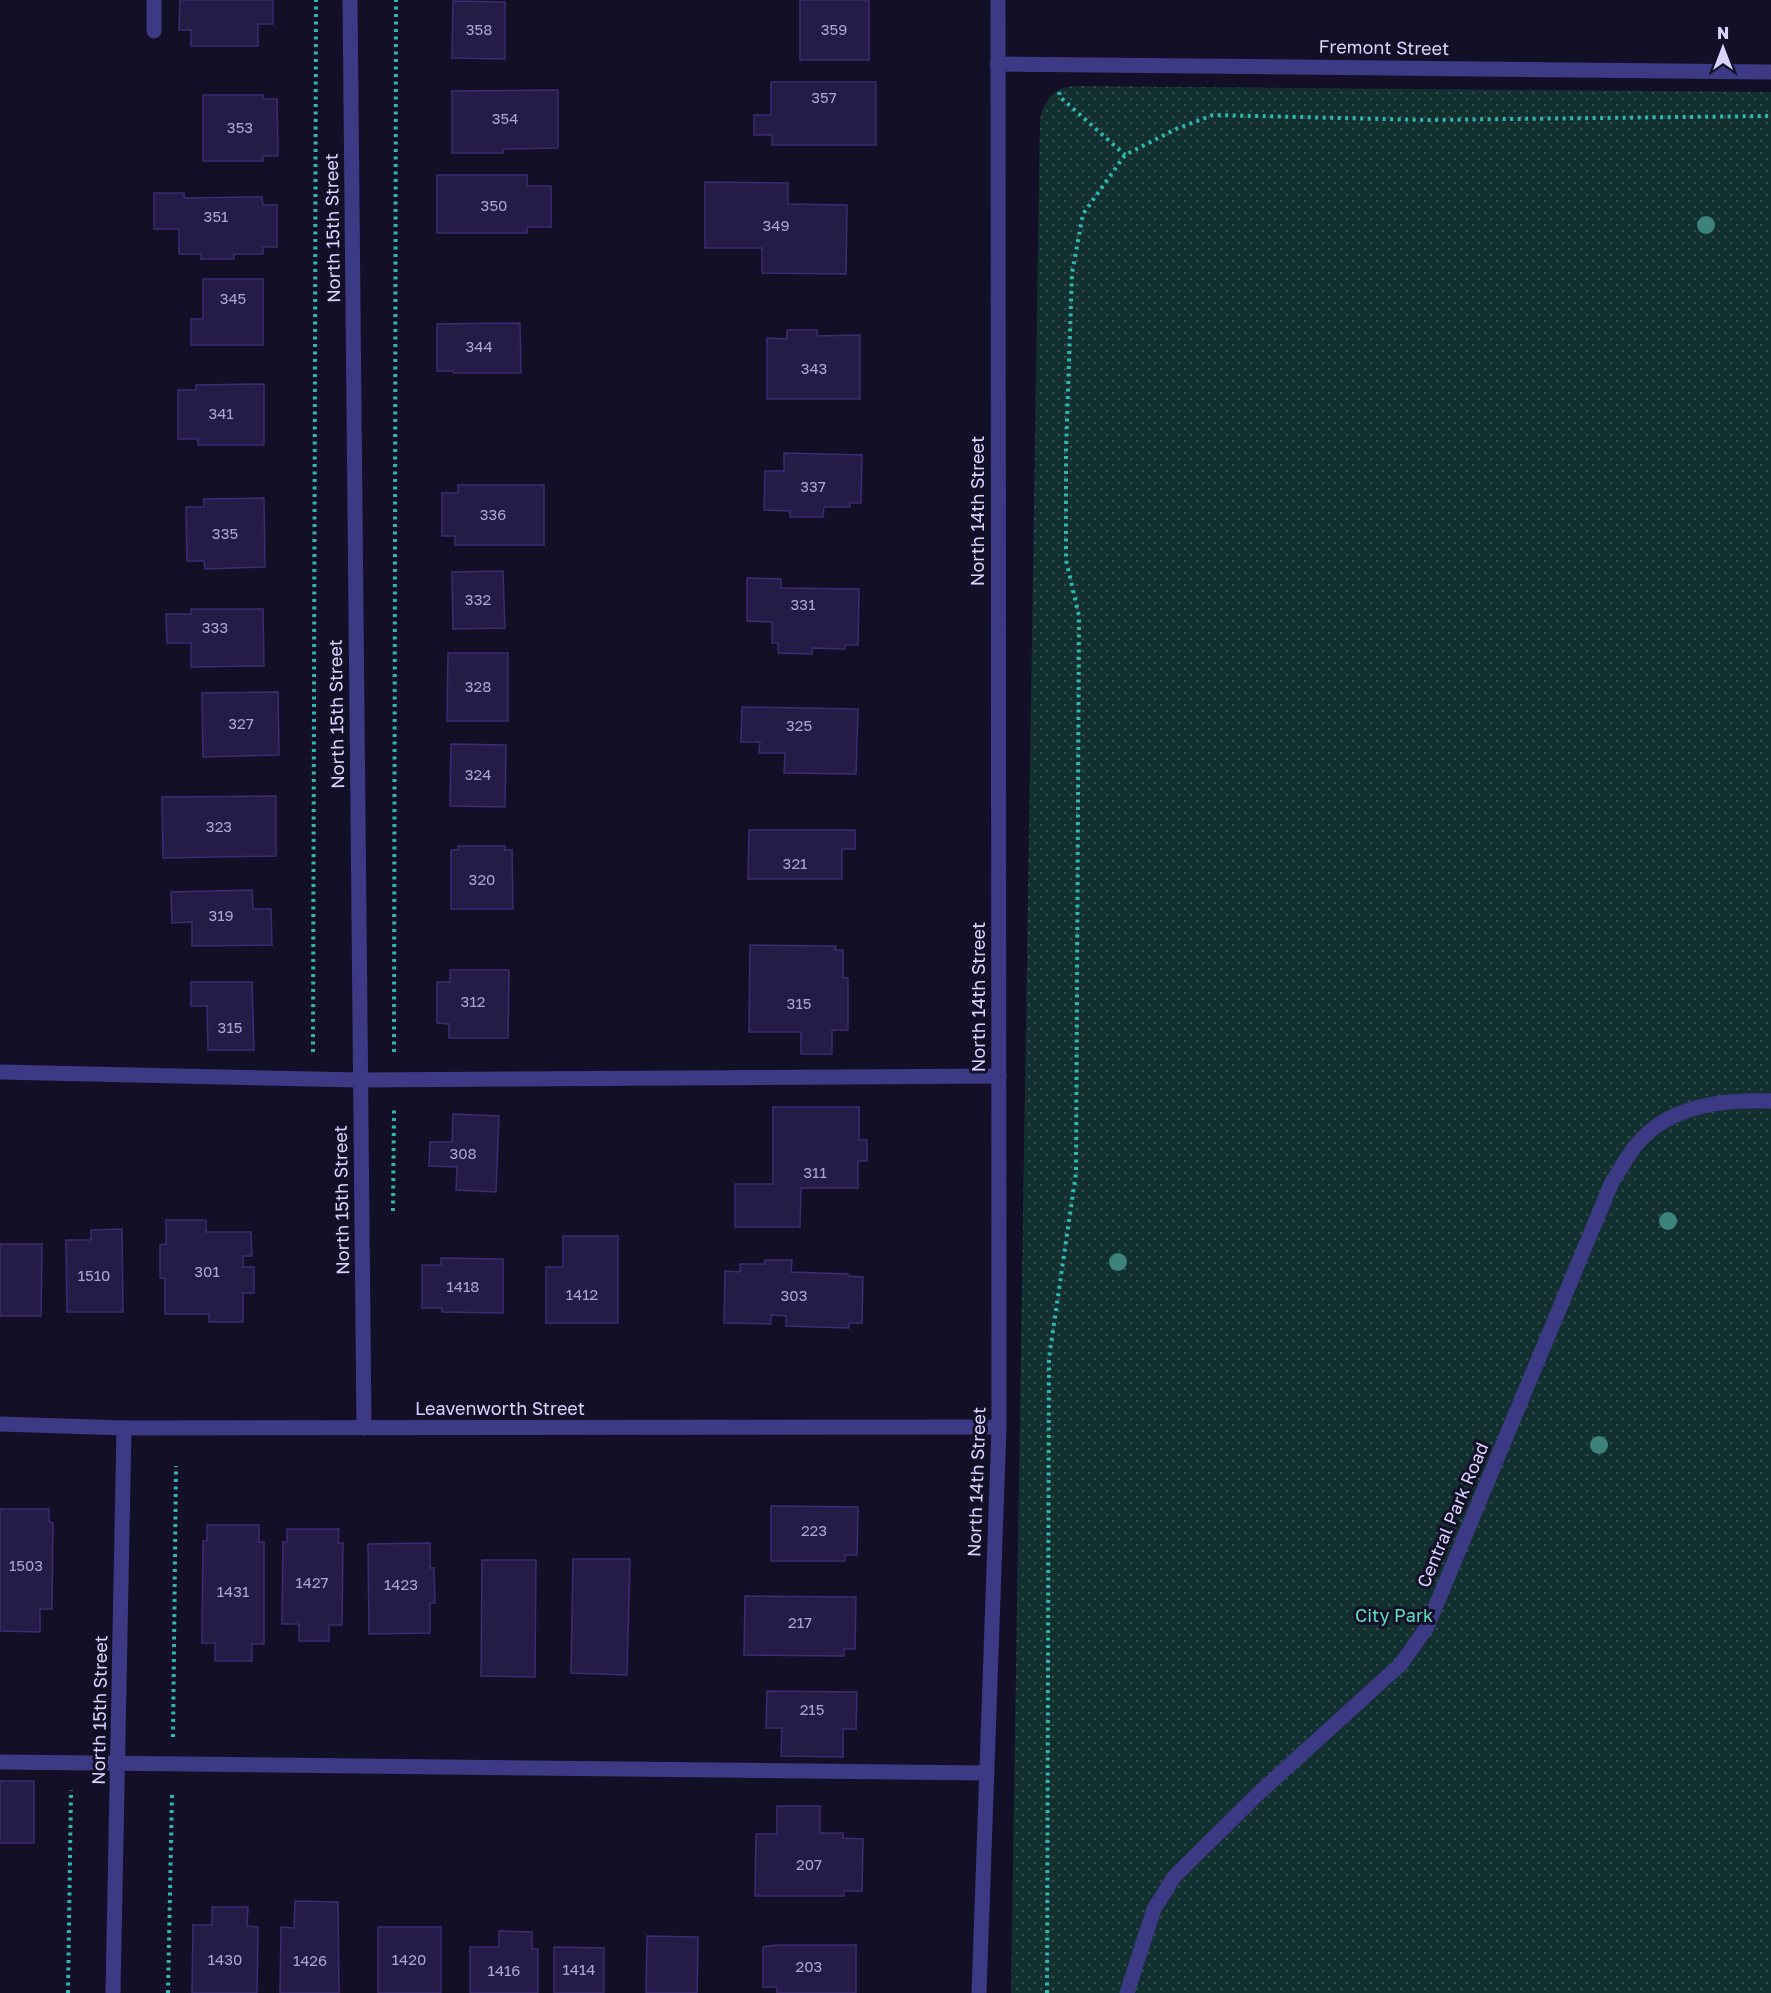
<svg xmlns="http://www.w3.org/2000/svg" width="1771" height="1993" viewBox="0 0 1771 1993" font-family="'Golos Text',sans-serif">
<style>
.park{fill:url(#park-dots)}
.building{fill:#241b47;stroke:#3b2d73;stroke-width:1.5}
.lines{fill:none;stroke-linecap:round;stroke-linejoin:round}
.path{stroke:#2fb8b0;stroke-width:4;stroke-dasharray:3 4.5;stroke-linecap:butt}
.service{stroke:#3d3a85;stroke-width:15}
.minor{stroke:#3d3a85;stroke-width:15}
.tree{fill:#3d827b}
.labels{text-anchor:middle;stroke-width:6;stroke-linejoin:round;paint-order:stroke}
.number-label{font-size:15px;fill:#aca6d1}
.street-label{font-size:18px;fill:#d9d4ff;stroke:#130f26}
.park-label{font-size:18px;fill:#5fe0c0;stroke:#130f26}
</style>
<defs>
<pattern id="park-dots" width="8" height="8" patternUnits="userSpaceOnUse" patternTransform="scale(1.5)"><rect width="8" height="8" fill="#12302f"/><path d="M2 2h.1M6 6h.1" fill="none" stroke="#344d4e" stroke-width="1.8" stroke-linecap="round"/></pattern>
</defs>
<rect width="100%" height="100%" fill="#130f26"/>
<!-- park -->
<path class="park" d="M1075 86 1771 92V1993H1011L1040 119C1045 99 1054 87 1075 86Z"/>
<!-- building -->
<g class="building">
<path d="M180 0H273V24H258V46H191V30H179Z"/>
<rect x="800" y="0" width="69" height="60"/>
<path d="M453 1 505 2V59L452 58Z"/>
<path d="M771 82H876V145H772V135H754V115H771Z"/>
<path d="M558 90V148L503 149V153H452V91Z"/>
<path d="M203 95H263V99H277L278 156H263V161H203Z"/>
<path d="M437 175H527V186H551V227H527V233H437Z"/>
<path d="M705 182 788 183V204L847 205 846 274 762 273V248H705Z"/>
<path d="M154 193H184V198L262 197 263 205H277V247H263V254H234V259H201V254H179V229H154Z"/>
<path d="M203 279H263V345H191V319H203Z"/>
<path d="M520 323 521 373H454L453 371H437V324Z"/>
<path d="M787 330H817V336L860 335V399H767V338L787 339Z"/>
<path d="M264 384V445H198V439H178V390H196V385Z"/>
<path d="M784 453 862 455 861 503H850V507H824L823 517H790V511L764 510 765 471H784Z"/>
<path d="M458 485H544V545H455V536H442V493H458Z"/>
<path d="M264 498 265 567 205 569 204 561H187L186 507H204V499Z"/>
<path d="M503 571 505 628 453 629 452 572Z"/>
<path d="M747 578 781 579V588L859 589 858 645H845V649L812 648V654L778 653V643H772V622L747 621Z"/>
<path d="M191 609H263L264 666 191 667V643H167L166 614H191Z"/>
<path d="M448 653H508V721H447Z"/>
<path d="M278 692 279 755 203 757 202 693Z"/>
<path d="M742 707 858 709 856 774 784 773 785 753H759L760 742H741Z"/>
<path d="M451 744 506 745 505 807 450 806Z"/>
<path d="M276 796V856L163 858 162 797Z"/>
<path d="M749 830H855V849H842V879H748Z"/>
<path d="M458 846H505V850H512L513 909H451V850H458Z"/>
<path d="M252 890 253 909H271L272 945 192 946V922L172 923 171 892Z"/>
<path d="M750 945 836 946 835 950H843V978H848V1030H832V1054H801V1032H749Z"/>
<path d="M450 970H509L508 1038H449V1024L437 1023V982H450Z"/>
<path d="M191 982H252L254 1050H208L207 1006H191Z"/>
<path d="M773 1107H859V1140H867V1161H858V1188H801L800 1227H735V1184H773Z"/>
<path d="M453 1114 499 1116 496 1192 456 1190 457 1167 429 1166 430 1142H452Z"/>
<path d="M166 1220H206V1232H251L252 1256H243V1267H254V1293H243V1322H209V1314H165V1278H160V1245L166 1244Z"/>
<path d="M122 1229 123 1312H67L66 1240H91V1230Z"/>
<path d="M563 1236H618V1323H546V1267H563Z"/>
<path d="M0 1244H42L41 1316H0Z"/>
<path d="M441 1258 503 1259V1313L442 1312V1308H422V1265H441Z"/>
<path d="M765 1260H792L791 1272 848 1274V1276L863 1277 862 1323H849V1328L786 1326V1316L771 1315V1324L724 1323 725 1271 740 1272V1264H765Z"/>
<path d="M771 1506 858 1507 857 1555H845V1561H771Z"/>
<path d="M0 1509H49V1522L53 1523 52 1609H40V1632L0 1631Z"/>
<path d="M207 1525H259V1542H264V1644H252V1661H215V1643H202L203 1541H207Z"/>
<path d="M287 1529H339L338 1543H343L342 1625H329V1641H299V1624H282L283 1542H287Z"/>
<path d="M430 1543V1568H434L435 1603H430V1633L369 1634 368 1544Z"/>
<path d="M573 1559H630L627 1675 571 1673Z"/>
<path d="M482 1560H536L535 1677 481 1676Z"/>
<path d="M745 1596 856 1597 855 1649H844V1656L744 1655Z"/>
<path d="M767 1691 857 1692 856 1729H843V1757L781 1756 782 1728H766Z"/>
<rect x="0" y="1781" width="34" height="62"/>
<path d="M777 1806H820V1833H843V1838L863 1839 862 1891H844V1896H755L756 1834H777Z"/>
<path d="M295 1901 338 1902 339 1993H280L281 1927 294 1928Z"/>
<path d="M212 1907H248L247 1926 258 1927 257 1993H192L193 1925H212Z"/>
<rect x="378" y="1927" width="63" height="66"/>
<path d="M499 1931 532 1932V1949H538V1993H470V1947H499Z"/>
<path d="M647 1936 698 1937 697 1993H646Z"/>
<path d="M777 1945H856V1993H777V1987H763V1947Z"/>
<path d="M554 1947 604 1948V1993H554Z"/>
</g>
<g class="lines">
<!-- path -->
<g class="path">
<path d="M1059 92 1060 97 1125 155"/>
<path d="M313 1052 316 0"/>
<path d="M394 1052 396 0"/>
<path d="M393 1211 394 1108"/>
<path d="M173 1737 176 1466"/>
<path d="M68 1993 71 1790"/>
<path d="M168 1993 172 1793"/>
<path d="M1047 1993 1049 1358 1076 1173 1079 616 1066 560V451L1072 273 1083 214 1125 155 1176 129 1213 115 1426 120 1771 116"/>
</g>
<!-- service -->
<g class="service">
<path d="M154 0V31"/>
<path d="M0 1072 360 1080 999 1076"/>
<path d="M0 1762 986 1773"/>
<path d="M1127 1993 1154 1909 1174 1877 1261 1791 1401 1664 1427 1627 1612 1182C1621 1169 1628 1154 1638 1143 1670 1105 1725 1099 1771 1101"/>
</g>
<!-- minor -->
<g class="minor">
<path d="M350 0 364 1428"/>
<path d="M997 64 1771 72"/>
<path d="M0 1424 124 1428 999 1427"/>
<path d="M113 1993 124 1428"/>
<path d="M979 1993 999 1427 998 0"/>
</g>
</g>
<!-- trees -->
<g class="tree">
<circle cx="1706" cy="225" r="9"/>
<circle cx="1668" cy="1221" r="9"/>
<circle cx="1118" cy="1262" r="9"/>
<circle cx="1599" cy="1445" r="9"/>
</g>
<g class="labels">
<!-- number labels -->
<g class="number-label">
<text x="479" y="35">358</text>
<text x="834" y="35">359</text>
<text x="824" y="103">357</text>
<text x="505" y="124">354</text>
<text x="240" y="133">353</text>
<text x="494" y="211">350</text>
<text x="216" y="222">351</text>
<text x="776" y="231">349</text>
<text x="233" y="304">345</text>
<text x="479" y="352">344</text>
<text x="814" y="374">343</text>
<text x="221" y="419">341</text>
<text x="813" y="492">337</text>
<text x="493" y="520">336</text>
<text x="225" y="539">335</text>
<text x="478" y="605">332</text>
<text x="803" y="610">331</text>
<text x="215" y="633">333</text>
<text x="478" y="692">328</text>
<text x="241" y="729">327</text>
<text x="799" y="731">325</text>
<text x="478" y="780">324</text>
<text x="219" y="832">323</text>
<text x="795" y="869">321</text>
<text x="482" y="885">320</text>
<text x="221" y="921">319</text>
<text x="473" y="1007">312</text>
<text x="799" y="1009">315</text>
<text x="230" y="1033">315</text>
<text x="463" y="1159">308</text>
<text x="815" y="1178">311</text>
<text x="207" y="1277">301</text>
<text x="94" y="1281">1510</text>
<text x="463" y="1292">1418</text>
<text x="582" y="1300">1412</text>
<text x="794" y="1301">303</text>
<text x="814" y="1536">223</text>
<text x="26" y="1571">1503</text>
<text x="312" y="1588">1427</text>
<text x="401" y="1590">1423</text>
<text x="233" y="1597">1431</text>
<text x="800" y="1628">217</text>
<text x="812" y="1715">215</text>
<text x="809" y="1870">207</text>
<text x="225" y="1965">1430</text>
<text x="409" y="1965">1420</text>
<text x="310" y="1966">1426</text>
<text x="809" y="1972">203</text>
<text x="579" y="1975">1414</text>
<text x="504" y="1976">1416</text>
</g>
<!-- street labels -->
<g class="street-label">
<text transform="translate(1384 48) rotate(1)" y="6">Fremont Street</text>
<text transform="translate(333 228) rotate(-91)" y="6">North 15th Street</text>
<text transform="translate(978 511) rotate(-90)" y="6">North 14th Street</text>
<text transform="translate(337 714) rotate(-91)" y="6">North 15th Street</text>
<text transform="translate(979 997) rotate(-90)" y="6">North 14th Street</text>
<text transform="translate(342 1200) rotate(-91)" y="6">North 15th Street</text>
<text x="500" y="1415">Leavenworth Street</text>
<text transform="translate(977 1482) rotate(-88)" y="6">North 14th Street</text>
<text transform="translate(1453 1515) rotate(-67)" y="6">Central Park Road</text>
<text transform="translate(100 1710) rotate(-89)" y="6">North 15th Street</text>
</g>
<!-- park labels -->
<g class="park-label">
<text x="1394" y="1622">City Park</text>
</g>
</g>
<!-- north arrow -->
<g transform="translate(1723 48)" stroke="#130f26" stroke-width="4.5" paint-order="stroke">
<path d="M0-4.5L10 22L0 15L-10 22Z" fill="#d9d4ff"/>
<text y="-9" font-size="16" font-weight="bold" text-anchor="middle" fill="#d9d4ff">N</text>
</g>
</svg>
